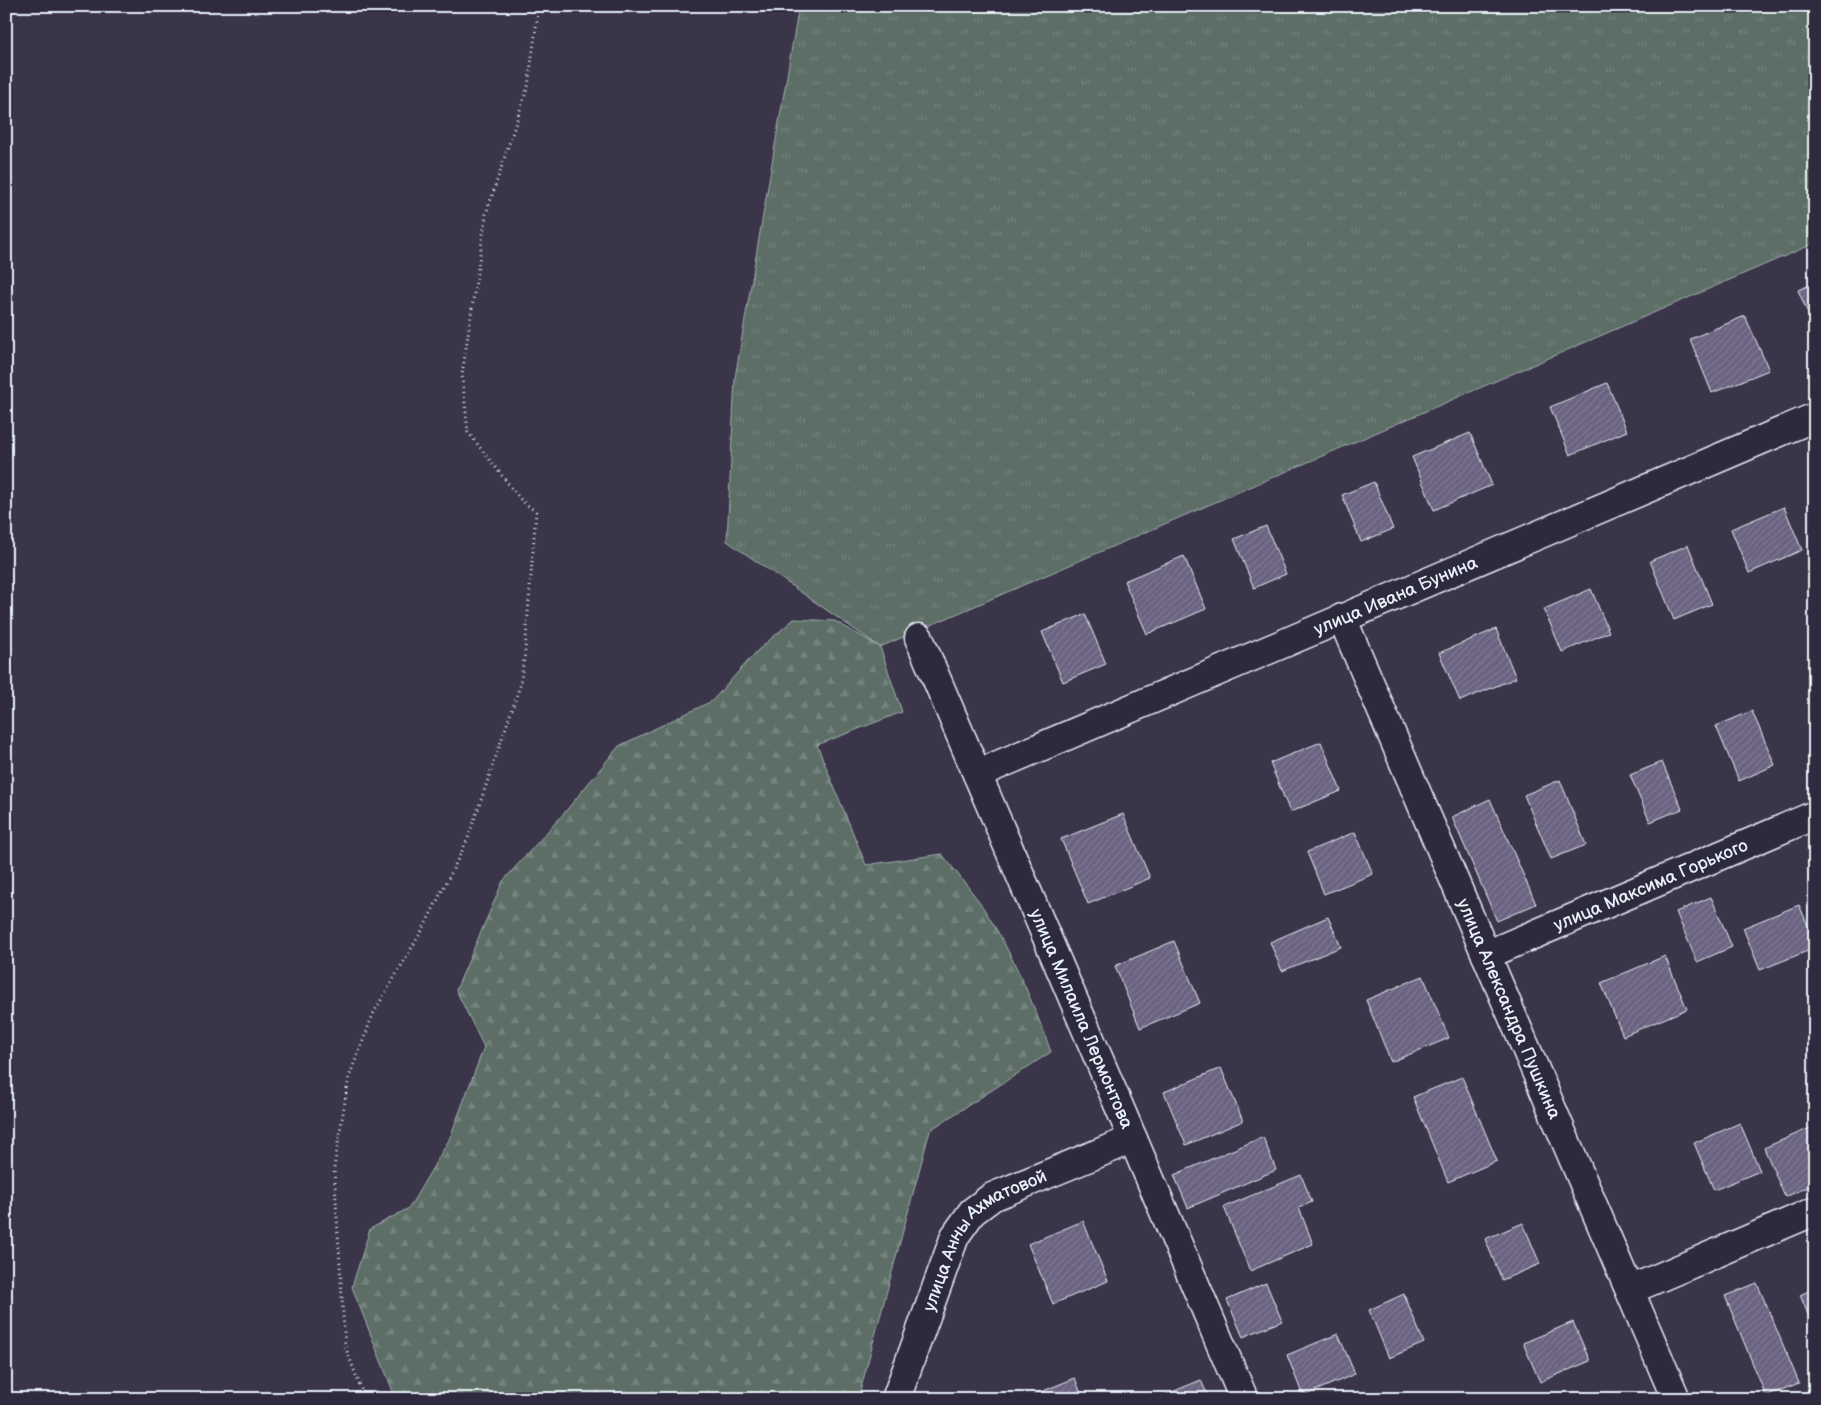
<svg xmlns="http://www.w3.org/2000/svg" width="1821" height="1405" viewBox="0 0 1821 1405" font-family="'Balsamiq Sans',sans-serif">
<style>
.grass{fill:url(#grass-tufts);stroke:#a2b0af}
.forest{fill:url(#forest-firs);stroke:#a2b0af}
.building{fill:url(#building-hatch);stroke:#e8f1f8}
.lines{fill:none;stroke-linecap:round;stroke-linejoin:round}
.minor-casing{stroke:#e8f1f8;stroke-width:31}
.path{stroke:#e8f1f8;stroke-width:3;stroke-dasharray:1 4;stroke-linecap:butt}
.minor{stroke:#2f2a3d;stroke-width:28}
.labels{text-anchor:middle;stroke-width:4;stroke-linejoin:round;paint-order:stroke}
.street-label{font-size:18px;fill:#e8f1f8;stroke:#2f2a3d}
</style>
<defs>
<pattern id="grass-tufts" width="24" height="20" patternUnits="userSpaceOnUse" patternTransform="scale(1.25)"><rect width="24" height="20" fill="#5c6e66"/><path d="M3 7l-1-3M5 7V3M7 7l1-3M15 17l-1-3M17 17v-4M19 17l1-3" fill="none" stroke="#73837d"/></pattern>
<pattern id="forest-firs" width="22" height="20" patternUnits="userSpaceOnUse" patternTransform="scale(1.25)"><rect width="22" height="20" fill="#5c6e66"/><path d="M5 1l3.5 6h-7zM16 11l3.5 6h-7z" fill="#73837d"/></pattern>
<pattern id="building-hatch" width="6" height="6" patternUnits="userSpaceOnUse" patternTransform="scale(1.25)"><rect width="6" height="6" fill="#6a6280"/><path d="M-1 1l2-2M0 6l6-6M5 7l2-2" fill="none" stroke="#7f7993"/></pattern>
</defs>
<rect width="100%" height="100%" fill="#3b354a"/>
<filter id="ink" filterUnits="userSpaceOnUse"><feTurbulence type="fractalNoise" baseFrequency=".02" numOctaves="2"/><feDisplacementMap in="SourceGraphic" scale="10" xChannelSelector="R" yChannelSelector="G"/><feConvolveMatrix kernelMatrix="1 2 1 2 8 2 1 2 1" color-interpolation-filters="sRGB"/></filter>
<g filter="url(#ink)">
<!-- grass -->
<path class="grass" d="M799 6H1815V243L880 647 727 541 735 378Z"/>
<!-- forest -->
<path class="forest" d="M794 619 835 621 880 647 902 712 817 745 866 865 942 854C955 871 968 886 980 903 1011 949 1032 1000 1051 1052L930 1130 858 1399H396L352 1287 370 1229 409 1208 449 1140 484 1047 456 990 503 881 565 812 619 746 712 701 758 650Z"/>
<!-- building -->
<g class="building">
<path d="M1815 283V330L1798 290Z"/>
<path d="M1745 316 1769 370 1712 393 1690 339Z"/>
<path d="M1607 383 1627 431 1570 455 1550 407Z"/>
<path d="M1470 433 1492 485 1434 510 1412 457Z"/>
<path d="M1374 482 1393 529 1361 542 1342 495Z"/>
<path d="M1784 507 1802 550 1749 573 1731 529Z"/>
<path d="M1266 526 1286 574 1254 588 1234 539Z"/>
<path d="M1688 545 1712 604 1674 620 1650 561Z"/>
<path d="M1184 556 1206 609 1147 634 1124 581Z"/>
<path d="M1591 589 1609 632 1562 652 1544 609Z"/>
<path d="M1085 614 1106 664 1063 682 1042 632Z"/>
<path d="M1496 629 1516 678 1460 701 1439 653Z"/>
<path d="M1752 711 1775 765 1739 781 1716 726Z"/>
<path d="M1321 742 1341 791 1290 812 1270 763Z"/>
<path d="M1662 762 1682 809 1650 822 1630 775Z"/>
<path d="M1560 780 1586 845 1551 859 1524 795Z"/>
<path d="M1490 799 1536 904 1497 921 1452 817Z"/>
<path d="M1123 814 1150 878 1088 904 1061 839Z"/>
<path d="M1355 832 1373 874 1324 894 1307 852Z"/>
<path d="M1711 897 1732 947 1697 962 1676 912Z"/>
<path d="M1799 905 1815 941V948L1760 970 1743 928Z"/>
<path d="M1328 917 1341 947 1282 971 1270 942Z"/>
<path d="M1174 941 1200 1003 1140 1028 1115 966Z"/>
<path d="M1665 956 1687 1009 1623 1036 1601 983Z"/>
<path d="M1423 976 1449 1038 1391 1062 1366 1000Z"/>
<path d="M1221 1068 1243 1121 1186 1145 1164 1092Z"/>
<path d="M1462 1077 1497 1161 1448 1182 1413 1097Z"/>
<path d="M1740 1123 1760 1171 1714 1190 1694 1143Z"/>
<path d="M1810 1128 1815 1139V1184L1785 1197 1764 1148Z"/>
<path d="M1263 1137 1276 1170 1188 1208 1174 1175Z"/>
<path d="M1301 1175 1312 1202 1299 1208 1313 1244 1250 1271 1224 1207Z"/>
<path d="M1083 1221 1108 1281 1053 1304 1028 1244Z"/>
<path d="M1523 1223 1540 1264 1502 1280 1485 1239Z"/>
<path d="M1266 1283 1282 1321 1243 1337 1227 1300Z"/>
<path d="M1757 1283 1799 1383 1766 1396 1725 1296Z"/>
<path d="M1815 1288V1331L1800 1295Z"/>
<path d="M1404 1294 1424 1343 1389 1358 1369 1310Z"/>
<path d="M1573 1322 1590 1361 1540 1382 1523 1343Z"/>
<path d="M1338 1334 1355 1374 1303 1396 1287 1355Z"/>
<path d="M1075 1378 1083 1399H1026V1398Z"/>
<path d="M1201 1380 1209 1399H1155Z"/>
</g>
<g class="lines">
<defs>
<g id="minor">
<path id="s1" d="M1342 618 1676 1399"/>
<path id="s2" d="M919 638 1244 1399"/>
<path id="s3" d="M977 774 1815 417"/>
<path id="s4" d="M1486 955 1815 815"/>
<path d="M1630 1290 1815 1211"/>
<path id="s5" d="M896 1399 955 1236 972 1212 992 1197 1133 1139"/>
</g>
</defs>
<!-- minor casing -->
<use href="#minor" class="minor-casing"/>
<!-- path -->
<path class="path" d="M365 1399 345 1346 334 1168 349 1077 374 1012 424 927 467 841 520 686 525 652 536 512 521 500 468 432 462 375 486 214 528 86 539 6"/>
<!-- minor -->
<use href="#minor" class="minor"/>
</g>
</g>
<g class="labels">
<!-- street labels -->
<g class="street-label">
<text dy="6" stroke="none"><textPath href="#s3" startOffset="455">улица Ивана Бунина</textPath></text>
<text dy="6" stroke="none"><textPath href="#s4" startOffset="179">улица Максима Горького</textPath></text>
<text dy="6" stroke="none"><textPath href="#s1" startOffset="425">улица Александра Пушкина</textPath></text>
<text dy="6" stroke="none"><textPath href="#s2" startOffset="414">улица Милаила Лермонтова</textPath></text>
<text dy="6" stroke="none"><textPath href="#s5" startOffset="190">улица Анны Ахматовой</textPath></text>
</g>
</g>
<!-- margin -->
<rect width="1821" height="1405" fill="none" stroke="#2f2a3d" stroke-width="25"/>
<rect x="12" y="12" width="1796" height="1380" fill="none" stroke="#e8f1f8" stroke-width="2" filter="url(#ink)"/>
</svg>
